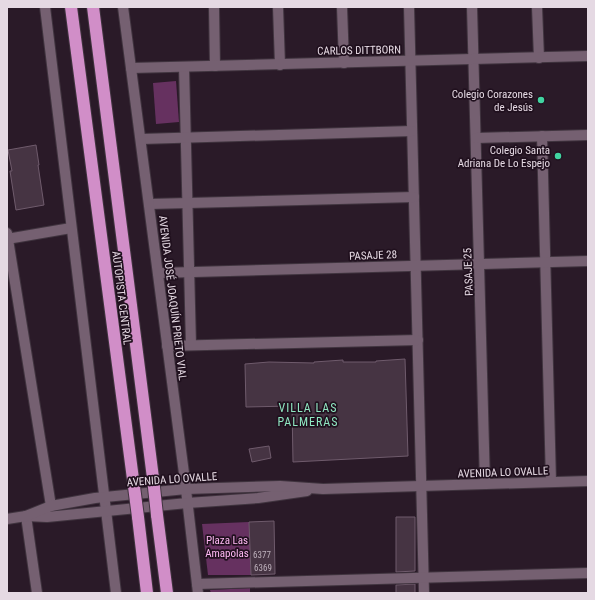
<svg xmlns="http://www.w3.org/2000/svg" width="595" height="600" viewBox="0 0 595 600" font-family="'Roboto Condensed',sans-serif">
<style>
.green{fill:#663160}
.building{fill:#463443;stroke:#6f5b6c}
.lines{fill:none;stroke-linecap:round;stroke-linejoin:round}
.minor-casing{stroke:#40343f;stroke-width:12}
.secondary-casing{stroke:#40343f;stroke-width:12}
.motorway-casing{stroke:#40343f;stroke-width:14}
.minor{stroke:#756071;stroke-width:10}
.secondary{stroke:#756071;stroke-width:10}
.motorway{stroke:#d18ec8;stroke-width:12}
.motorway-bridge-casing{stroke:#40343f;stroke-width:14;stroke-linecap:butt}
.motorway-bridge{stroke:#d18ec8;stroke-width:12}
.poi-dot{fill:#41d4a1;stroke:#20101e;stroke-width:1.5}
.labels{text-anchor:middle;stroke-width:3.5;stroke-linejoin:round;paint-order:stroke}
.number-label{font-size:9px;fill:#bdb0bb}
.street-label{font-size:11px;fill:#e5d9e3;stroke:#20101e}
.poi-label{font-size:11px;fill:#e5d9e3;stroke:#20101e;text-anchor:end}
.park-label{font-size:11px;fill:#feb8f3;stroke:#20101e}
.neighbourhood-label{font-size:12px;letter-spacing:1px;fill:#8fe6c1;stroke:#20101e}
</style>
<rect width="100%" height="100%" fill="#2a1a28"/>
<!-- green -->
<g class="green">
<path d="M176 81 179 122 156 124 153 83Z"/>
<path d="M249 522 251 575H208L202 524Z"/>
<path d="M250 588V593H211L210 590Z"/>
</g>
<!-- building -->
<g class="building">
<path d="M36 145 39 165H38L44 205 16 210 10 171H12L8 150Z"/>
<path d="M405 359 408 456 293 462 292 406 246 407 245 364 269 362 314 363V362L343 360V362H376V361Z"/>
<path d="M269 446 271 458 252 462 249 449Z"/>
<path d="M396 517H415V571L396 572Z"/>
<path d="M274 521 275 574 251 575 249 522Z"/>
<path d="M415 584V593H396V585Z"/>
</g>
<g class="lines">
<defs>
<g id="minor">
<path d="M214 7 215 66"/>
<path d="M278 7 280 65"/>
<path d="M342 7 344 63"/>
<path d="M409 7 424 593"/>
<path d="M472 7 485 484"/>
<path d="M537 7 539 58"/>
<path d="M184 67 191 345"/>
<path d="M131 68 588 56"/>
<path d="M542 136 551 482"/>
<path d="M476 138 588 135"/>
<path d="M141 139 412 131"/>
<path d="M149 204 414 197"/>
<path d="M7 233 51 506"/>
<path d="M7 239 71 228"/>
<path d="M158 273 588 261"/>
<path d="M167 346 418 340"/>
<path d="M26 516 37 593"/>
<path d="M197 584 588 573"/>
</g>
<g id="secondary">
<path d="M45 7 116 593"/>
<path d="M123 7 185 481 198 593"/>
<path d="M26 516 47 517 187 503 258 498 307 491"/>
<path d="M7 519 26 516 51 506 95 498 186 489 280 486 323 489 588 481"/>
</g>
<g id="motorway">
<path d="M71 7 133 479"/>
<path d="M93 7 153 478"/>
<path d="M157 515 167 593"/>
<path d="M138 517 147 593"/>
</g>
</defs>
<!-- minor casing -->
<use href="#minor" class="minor-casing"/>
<!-- secondary casing -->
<use href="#secondary" class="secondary-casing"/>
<!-- motorway casing -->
<use href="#motorway" class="motorway-casing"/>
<!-- minor -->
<use href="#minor" class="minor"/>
<!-- secondary -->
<use href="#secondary" class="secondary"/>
<!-- motorway -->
<use href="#motorway" class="motorway"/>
<defs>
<g id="motorway-bridge">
<path d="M153 478 157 515"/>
<path d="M133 479 138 517"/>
</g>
</defs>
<!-- motorway-bridge casing -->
<use href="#motorway-bridge" class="motorway-bridge-casing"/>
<!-- motorway-bridge -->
<use href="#motorway-bridge" class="motorway-bridge"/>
</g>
<!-- markers -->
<g class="poi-dot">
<circle cx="541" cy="100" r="4"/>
<circle cx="558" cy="156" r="4"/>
</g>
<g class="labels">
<!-- number labels -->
<g class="number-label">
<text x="262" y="558">6377</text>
<text x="263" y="571">6369</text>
</g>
<!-- street labels -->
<g class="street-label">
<text transform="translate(359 50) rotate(-1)" y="4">CARLOS DITTBORN</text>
<text transform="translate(373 255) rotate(-2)" y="4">PASAJE 28</text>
<text transform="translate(468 272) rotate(-92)" y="4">PASAJE 25</text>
<text transform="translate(122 298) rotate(83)" y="4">AUTOPISTA CENTRAL</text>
<text transform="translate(173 298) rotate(83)" y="4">AVENIDA JOSÉ JOAQUÍN PRIETO VIAL</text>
<text transform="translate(503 472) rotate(-2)" y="4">AVENIDA LO OVALLE</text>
<text transform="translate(172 479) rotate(-4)" y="4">AVENIDA LO OVALLE</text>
</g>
<!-- poi labels -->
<g class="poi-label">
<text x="533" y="98">Colegio Corazones<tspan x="533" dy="13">de Jesús</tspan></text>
<text x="550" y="154">Colegio Santa<tspan x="550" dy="13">Adriana De Lo Espejo</tspan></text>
</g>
<!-- park labels -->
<g class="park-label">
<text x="227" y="544">Plaza Las<tspan x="227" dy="13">Amapolas</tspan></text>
</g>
<!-- neighbourhood labels -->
<g class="neighbourhood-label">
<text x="308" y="412">VILLA LAS<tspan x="308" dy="14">PALMERAS</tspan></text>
</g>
</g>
<!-- border -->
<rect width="595" height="600" fill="none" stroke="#e5d9e3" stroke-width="16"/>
</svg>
